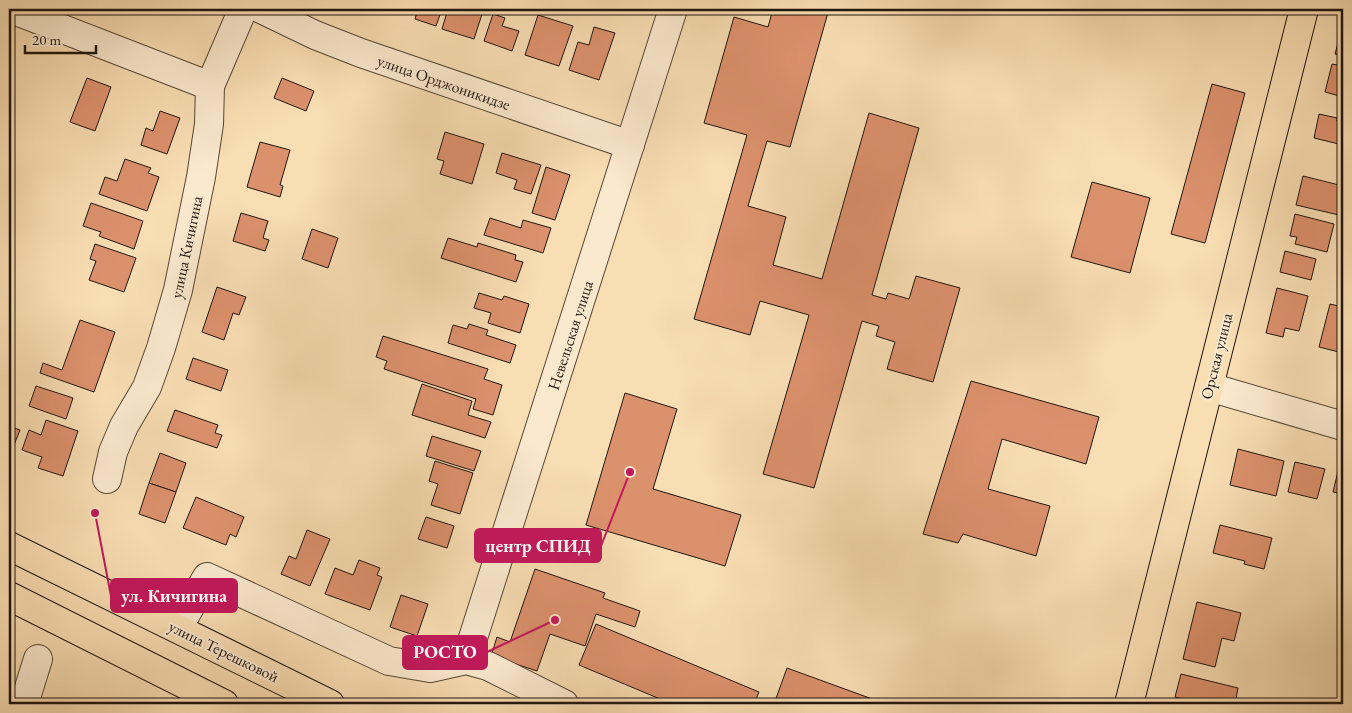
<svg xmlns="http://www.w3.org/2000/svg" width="1352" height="713" viewBox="0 0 1352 713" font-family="'EB Garamond',serif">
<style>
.building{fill:#dc916d;stroke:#20160d}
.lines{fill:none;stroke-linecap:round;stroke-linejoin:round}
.minor-casing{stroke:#564836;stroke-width:30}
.major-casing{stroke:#20160d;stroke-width:30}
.minor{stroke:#fbe9ce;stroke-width:28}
.major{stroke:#f9ddb3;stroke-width:28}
.labels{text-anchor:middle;stroke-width:4;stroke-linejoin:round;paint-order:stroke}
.street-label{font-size:16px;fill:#20160d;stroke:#fbe9ce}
.leader{fill:none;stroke:#c2185b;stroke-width:2}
.callout-dot{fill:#c2185b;stroke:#fbe9ce;stroke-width:2}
.callout{fill:#c2185b;stroke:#c2185b;stroke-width:2}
.callout-label{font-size:18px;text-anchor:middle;font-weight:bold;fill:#fff}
</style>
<rect width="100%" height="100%" fill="#f9ddb3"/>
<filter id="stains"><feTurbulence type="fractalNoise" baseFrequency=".004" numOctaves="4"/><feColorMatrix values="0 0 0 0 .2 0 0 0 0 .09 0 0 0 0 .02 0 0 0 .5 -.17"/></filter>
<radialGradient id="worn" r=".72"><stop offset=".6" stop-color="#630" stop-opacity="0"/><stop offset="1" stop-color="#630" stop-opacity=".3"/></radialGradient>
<!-- building -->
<g class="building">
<path d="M418 9H442L436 26 415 19Z"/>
<path d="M448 9H481L483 11 474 39 442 29Z"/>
<path d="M773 9H829L790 147 767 141 748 206 786 217 773 265 822 279 869 113 919 128 872 295 886 299 888 293 909 299 916 276 960 288 933 382 887 369 895 342 876 336 879 326 862 321 814 488 763 474 809 315 760 301 750 335 694 319 747 135 704 123 734 17 768 27Z"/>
<path d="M493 14 505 18 502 26 519 31 512 51 484 41Z"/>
<path d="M538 15 573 26 559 66 525 55Z"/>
<path d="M594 27 615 33 599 80 569 70 578 42 589 45Z"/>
<path d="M1342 28H1343V56L1335 54Z"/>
<path d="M1332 64 1343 66V97L1325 92Z"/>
<path d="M87 78 111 87 95 131 70 122Z"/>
<path d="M282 78 314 91 306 111 274 98Z"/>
<path d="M1212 84 1245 93 1205 243 1171 234Z"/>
<path d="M160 111 180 118 167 154 141 145 146 128 153 131Z"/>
<path d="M1319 114 1337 118V121L1343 123V145L1314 138Z"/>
<path d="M445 132 484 144 472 184 440 174 444 161 437 159Z"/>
<path d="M260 142 290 150 280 185 283 186 280 197 247 187Z"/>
<path d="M502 153 541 165 531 194 514 189 517 180 496 173Z"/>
<path d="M125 159 151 168 148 173 159 177 147 211 99 194 105 177 117 181Z"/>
<path d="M546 167 570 175 555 220 532 213Z"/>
<path d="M1303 176 1343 186 1340 201 1342 202 1339 215 1296 205Z"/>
<path d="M1092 182 1150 198 1130 273 1071 257Z"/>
<path d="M91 203 143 221 134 249 99 236 101 232 83 226Z"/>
<path d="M241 213 268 221 263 238 269 240 265 251 233 241Z"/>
<path d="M1295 214 1334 224 1327 252 1295 244 1297 237 1290 236Z"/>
<path d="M490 218 521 228 523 220 551 228 543 253 484 235Z"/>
<path d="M312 229 338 238 328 268 302 259Z"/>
<path d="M448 238 477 247 478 243 516 255 515 260 523 262 516 282 441 258Z"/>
<path d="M95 244 136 258 124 292 89 280 96 261 90 259Z"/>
<path d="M1285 251 1316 259 1311 280 1280 272Z"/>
<path d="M217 287 246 297 239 315 233 313 224 340 202 332Z"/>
<path d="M1277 288 1308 296 1299 331 1285 328 1283 337 1266 333Z"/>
<path d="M479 293 502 300 504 296 529 304 520 333 488 323 491 313 474 308Z"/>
<path d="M1330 304 1343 307V334L1339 352 1319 347Z"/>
<path d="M80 320 115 332 94 392 40 373 43 363 62 370Z"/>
<path d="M469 324 488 330 486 335 516 345 510 363 448 343 453 325 467 329Z"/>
<path d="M383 336 488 369 484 379 502 385 493 415 473 409 476 399 384 369 387 361 376 357Z"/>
<path d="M193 358 228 370 221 391 186 379Z"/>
<path d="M971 381 1099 417 1086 464 1002 439 988 489 1050 506 1036 556 963 534 958 543 923 534Z"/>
<path d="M422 384 472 401 468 415 491 422 485 438 412 415Z"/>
<path d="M36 386 73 398 66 419 29 406Z"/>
<path d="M625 393 677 409 653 489 741 515 725 566 586 525Z"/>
<path d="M175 410 218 425 215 433 222 435 217 448 167 431Z"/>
<path d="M46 420 78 431 63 476 38 468 42 457 22 450 29 430 41 435Z"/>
<path d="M9 426 20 430 10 455H9Z"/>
<path d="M432 436 481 451 474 471 426 456Z"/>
<path d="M1238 449 1284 461 1276 496 1230 485Z"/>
<path d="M160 453 186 463 176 492 149 483Z"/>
<path d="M435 461 473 473 460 514 431 505 438 484 429 481Z"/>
<path d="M1295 462 1325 469 1317 499 1288 492Z"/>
<path d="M1338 471 1343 472V494L1333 492Z"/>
<path d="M149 483 176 492 165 523 139 514Z"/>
<path d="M196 497 244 517 236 537 230 534 226 545 183 528Z"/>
<path d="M426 517 454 526 447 548 418 539Z"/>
<path d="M1220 525 1272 538 1264 569 1244 564 1245 561 1213 553Z"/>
<path d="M307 530 330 539 310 586 281 574 289 556 296 559Z"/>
<path d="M359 560 380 568 377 575 382 577 370 610 325 594 335 568 353 575Z"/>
<path d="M535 569 605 593 603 598 640 611 635 627 596 614 585 646 550 634 537 671 491 656 497 637 510 642Z"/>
<path d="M401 595 428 604 417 636 390 627Z"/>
<path d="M1197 602 1241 613 1234 641 1222 638 1215 667 1183 659Z"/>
<path d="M596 624 759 692 754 704H672L579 665Z"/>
<path d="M787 668 886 704H774Z"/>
<path d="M1181 674 1238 688 1235 704H1204L1175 697Z"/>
</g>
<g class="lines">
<defs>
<g id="minor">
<path d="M11 9 210 86"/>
<path d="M261 9 315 35 361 53 630 145"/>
<path d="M1209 387 1343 426"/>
<path d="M107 479 113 452 124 426 147 387 161 348 178 290 201 177 209 124 210 86 243 9"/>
<path d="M178 628 207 577 389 661 430 668 466 660 488 666 564 704"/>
<path d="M466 660 673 9"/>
<path d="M24 704 38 659"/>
</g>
<g id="major">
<path d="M9 546 330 704"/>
<path d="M9 596 224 704"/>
<path d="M1129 704 1304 9"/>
</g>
</defs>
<!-- minor casing -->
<use href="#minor" class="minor-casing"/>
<!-- major casing -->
<use href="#major" class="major-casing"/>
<!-- minor -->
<use href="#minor" class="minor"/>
<!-- major -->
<use href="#major" class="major"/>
</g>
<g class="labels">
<!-- street labels -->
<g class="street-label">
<text transform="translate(444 82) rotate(19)" y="6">улица Орджоникидзе</text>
<text transform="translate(186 247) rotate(-78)" y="6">улица Кичигина</text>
<text transform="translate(570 335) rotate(-72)" y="6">Невельская улица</text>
<text transform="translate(1216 356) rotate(-76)" y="6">Орская улица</text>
<text transform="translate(224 651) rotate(26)" y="6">улица Терешковой</text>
</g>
</g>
<!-- callouts -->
<path class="leader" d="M630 472L601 546M95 513L111 596M555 620L487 652"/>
<g class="callout-dot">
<circle cx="630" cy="472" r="5"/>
<circle cx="95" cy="513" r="5"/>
<circle cx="555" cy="620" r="5"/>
</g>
<g class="callout">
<rect x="475" y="529" width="126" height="33" rx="5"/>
<rect x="111" y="579" width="126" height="33" rx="5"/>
<rect x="403" y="636" width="84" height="33" rx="5"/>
</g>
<g class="callout-label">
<text x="538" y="552">центр СПИД</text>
<text x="174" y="602">ул. Кичигина</text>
<text x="445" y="658">РОСТО</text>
</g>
<!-- margin -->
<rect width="1352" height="713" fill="none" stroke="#f9ddb3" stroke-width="30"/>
<rect x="10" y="10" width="1332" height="693" fill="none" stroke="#20160d" stroke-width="2.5"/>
<rect x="15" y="15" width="1322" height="683" fill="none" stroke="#20160d"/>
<!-- scale -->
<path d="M25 45v8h71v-8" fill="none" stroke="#20160d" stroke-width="2.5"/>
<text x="32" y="45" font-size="15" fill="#20160d" stroke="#fbe9ce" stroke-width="4" paint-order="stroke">20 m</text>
<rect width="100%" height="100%" filter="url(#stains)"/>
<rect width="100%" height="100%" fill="url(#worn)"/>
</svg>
